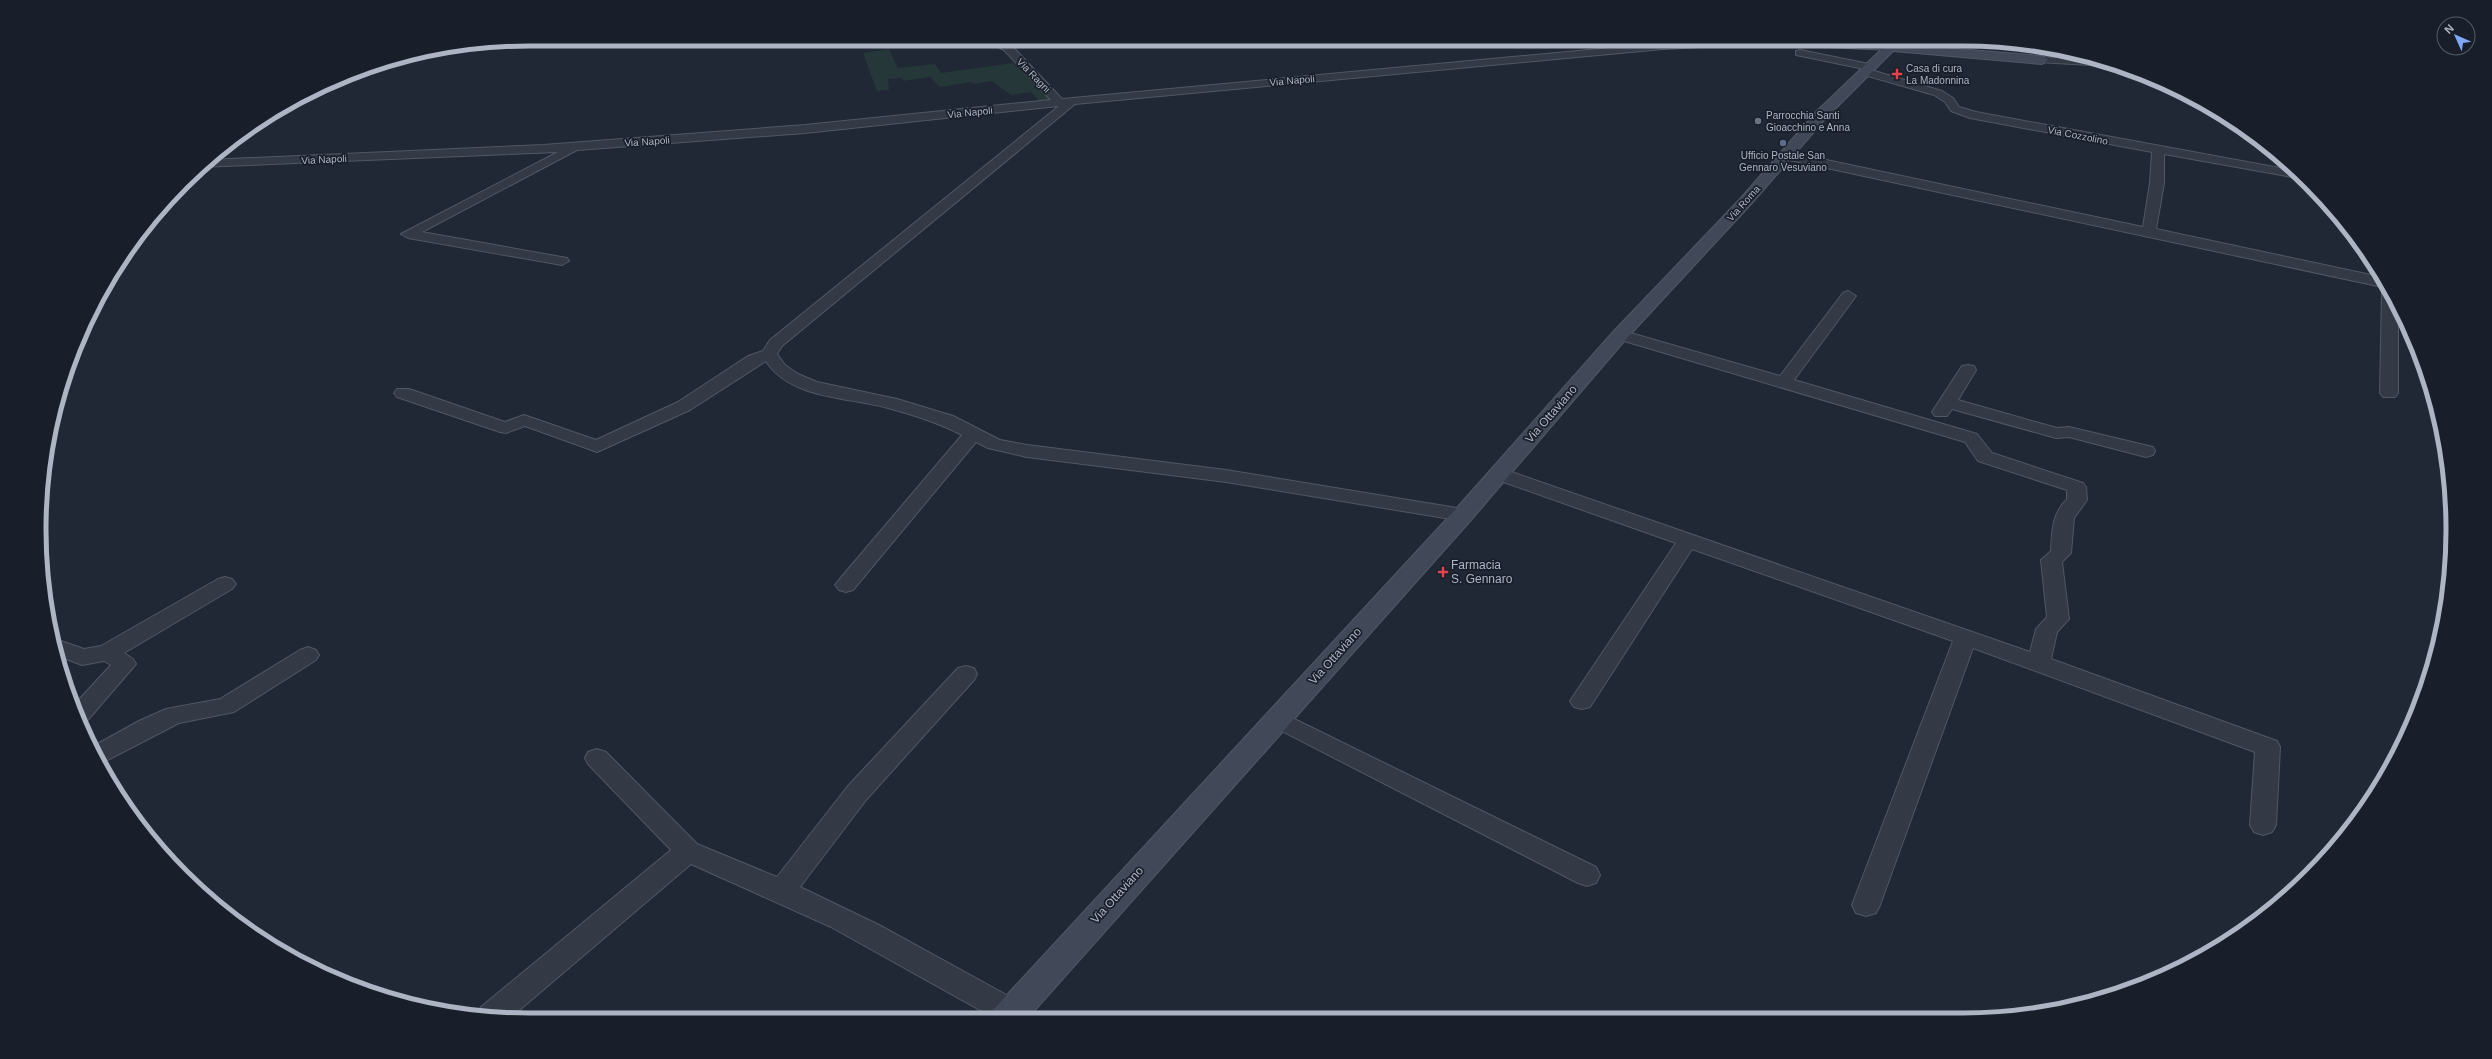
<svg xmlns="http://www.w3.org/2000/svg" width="2492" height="1059" viewBox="0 0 2492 1059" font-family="Helvetica,sans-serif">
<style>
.green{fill:#253739}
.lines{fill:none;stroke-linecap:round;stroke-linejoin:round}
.street-casing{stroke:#515764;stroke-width:2}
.secondary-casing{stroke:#515764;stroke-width:2}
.street{fill:#333a46;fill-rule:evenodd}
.secondary{fill:#414959;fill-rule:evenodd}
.health-dot{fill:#e0444e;stroke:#191f2a;stroke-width:1.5}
.worship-dot{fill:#6b7280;stroke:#191f2a;stroke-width:1.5}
.service-dot{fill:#5c6f8a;stroke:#191f2a;stroke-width:1.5}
.labels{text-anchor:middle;stroke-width:3.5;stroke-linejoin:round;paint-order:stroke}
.far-poi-label{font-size:10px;fill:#adb4c3;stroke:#191f2a;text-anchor:start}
.far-street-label{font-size:10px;fill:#adb4c3;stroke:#191f2a}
.street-label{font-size:12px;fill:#adb4c3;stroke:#191f2a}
.poi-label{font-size:12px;fill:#adb4c3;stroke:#191f2a;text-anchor:start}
.rim{fill:none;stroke:#adb4c3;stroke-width:5}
</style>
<rect width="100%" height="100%" fill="#202835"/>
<!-- green -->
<path class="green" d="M889 49 898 68 935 64 941 73 1013 63 1055 102 1041 103 1031 92 1011 95 992 81 974 84 971 82 940 87 930 77 903 81 902 78 888 79 889 90 877 91 863 53Z"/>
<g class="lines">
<defs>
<g id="street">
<path d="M981 39H995L1012 46 1062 99 1663 43 1783 39 1890 44 1895 47 1890 50 1759 44 1663 49 1075 104 782 346 777 354 785 365 798 374 817 382 897 399 953 416 1000 440 1027 445 1226 470 1463 509 1470 511 1473 515 1470 519 1463 521 1226 482 1027 457 988 448 976 442 853 590 846 592 839 590 835 585 839 580 962 435C939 423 914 415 888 408 848 397 790 399 766 361L690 410 597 452 525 426 506 433 500 432 397 397 394 393 397 389H409L505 422 524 415 596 440 678 402 748 356 763 351 770 340 1059 106 805 133 577 150 422 232 567 258 569 261 562 265 408 238 401 234 558 152 200 167 207 160 543 145 805 125 1051 100 1004 50Z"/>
<path d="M1800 50 1874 65 1875 67 1871 70 1942 91 1953 98 1959 107 1976 112 2296 171 2303 179 2164 154V183L2156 229 2376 276 2380 277 2387 288 1780 158 1778 155 1784 151 2143 227 2150 183 2152 152 1970 118 1951 111 1945 102 1934 95 1861 74 1860 72 1864 69 1796 55V51Z"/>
<path d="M2042 57 2104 61 2124 67 2038 62 2037 60Z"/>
<path d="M2387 288 2398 305V393L2395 397H2383L2380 393 2382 292Z"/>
<path d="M1848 291 1856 296 1794 380 1977 434 1992 453 2083 483 2086 487 2087 500 2074 518 2071 553 2062 562 2069 619 2057 632 2051 659 2277 741 2280 747 2276 825 2272 832 2263 835 2254 832 2250 825 2255 752 1973 648 1880 905 1876 913 1866 916 1856 913 1852 905 1953 641 1692 549 1590 707 1582 709 1574 707 1570 701 1574 695 1676 543 1492 478 1490 474 1492 470H1506L2030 652 2036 629 2047 617 2041 560 2051 551C2052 530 2052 514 2067 499V490L1978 461 1965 442 1614 338 1612 335 1620 330 1780 376 1843 293Z"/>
<path d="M1968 365 1974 366 1976 370 1958 400 2057 428 2069 427 2153 447 2155 451 2153 455 2146 457 2069 437 2056 438 1952 409 1947 416H1935L1932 412 1962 366Z"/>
<path d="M225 577 232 579 236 584 232 589 124 653 133 659 136 664 86 722 81 723 73 706 111 665 104 661 82 665 56 655 52 638 84 649 101 646 218 579Z"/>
<path d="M308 647 316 650 319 655 316 660 234 712 179 723 100 764 92 747 139 721 166 709 220 699 300 650Z"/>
<path d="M966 666 974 668 977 674 974 680 866 800 800 887 879 925 1021 1003 1026 1012 1023 1019H996L831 927 691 864 510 1018 477 1015 481 1007 671 850 588 764 585 758 588 752 597 749 606 752 697 844 777 877 848 786 958 668Z"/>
<path d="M1278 711 1596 867 1600 875 1596 883 1587 886 1578 883 1270 725 1266 719 1270 713Z"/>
</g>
<path id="secondary" d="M1887 39H1899L1897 44 2042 56 2048 60 2042 64 1893 51 1827 117 1751 204 1626 339 1471 520 1027 1019H990L994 1009 1455 510 1614 331 1741 198 1817 111 1885 46Z"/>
</defs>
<!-- street casing -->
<use href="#street" class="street-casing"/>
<!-- secondary casing -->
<use href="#secondary" class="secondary-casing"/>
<!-- street -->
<use href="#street" class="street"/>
<!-- secondary -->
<use href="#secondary" class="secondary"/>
</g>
<!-- markers -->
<g class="health-dot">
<path d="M1895 68h4v4h4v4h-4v4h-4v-4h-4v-4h4z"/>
<path d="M1441 566h4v4h4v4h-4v4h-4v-4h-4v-4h4z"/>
</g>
<circle class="worship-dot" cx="1758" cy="121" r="4"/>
<circle class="service-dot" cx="1783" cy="143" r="4"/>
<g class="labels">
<!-- far-poi labels -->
<g class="far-poi-label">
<text x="1906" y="72">Casa di cura<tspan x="1906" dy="12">La Madonnina</tspan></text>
<text x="1766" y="119">Parrocchia Santi<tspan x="1766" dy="12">Gioacchino e Anna</tspan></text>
<text x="1783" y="159" text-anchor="middle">Ufficio Postale San<tspan x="1783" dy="12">Gennaro Vesuviano</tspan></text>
</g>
<!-- far-street labels -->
<g class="far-street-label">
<text transform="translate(1034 75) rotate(46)" y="4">Via Ragni</text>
<text transform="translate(1292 80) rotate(-5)" y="4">Via Napoli</text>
<text transform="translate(970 112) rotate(-6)" y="4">Via Napoli</text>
<text transform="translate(2078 135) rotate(11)" y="4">Via Cozzolino</text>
<text transform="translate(647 141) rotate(-4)" y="4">Via Napoli</text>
<text transform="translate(324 159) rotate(-3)" y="4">Via Napoli</text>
<text transform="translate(1743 203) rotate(-48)" y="4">Via Roma</text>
</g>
<!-- street labels -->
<g class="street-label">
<text transform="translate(1551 414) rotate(-49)" y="4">Via Ottaviano</text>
<text transform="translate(1335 656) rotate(-48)" y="4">Via Ottaviano</text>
<text transform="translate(1117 895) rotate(-48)" y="4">Via Ottaviano</text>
</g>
<!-- poi labels -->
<g class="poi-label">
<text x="1451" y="569">Farmacia<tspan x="1451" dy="14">S. Gennaro</tspan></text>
</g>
</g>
<!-- crop -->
<path d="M0 0H2492V1059H0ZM529 46H1963A483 483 0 0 1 2446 529V530A483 483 0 0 1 1963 1013H529A483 483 0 0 1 46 530V529A483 483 0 0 1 529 46Z" fill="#191f2a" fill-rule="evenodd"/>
<path class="rim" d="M529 46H1963A483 483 0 0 1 2446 529V530A483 483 0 0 1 1963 1013H529A483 483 0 0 1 46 530V529A483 483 0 0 1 529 46Z"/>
<!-- north arrow -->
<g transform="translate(2456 36) rotate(315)"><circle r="19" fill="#191f2a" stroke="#545b67"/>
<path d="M0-3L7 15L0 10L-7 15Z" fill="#81a7f4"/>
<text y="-6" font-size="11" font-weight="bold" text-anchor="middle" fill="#adb4c3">N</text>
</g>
</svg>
